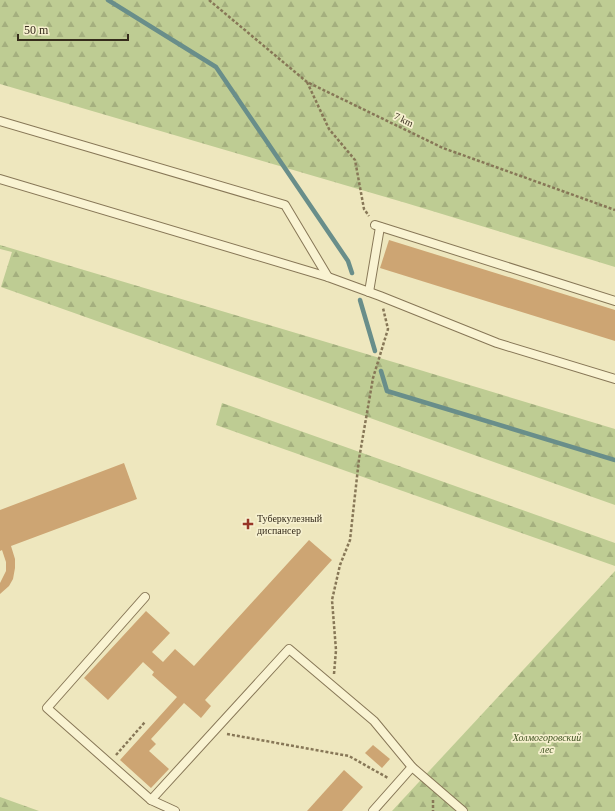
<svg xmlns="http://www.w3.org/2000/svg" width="615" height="811" viewBox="0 0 615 811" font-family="Georgia,serif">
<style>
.forest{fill:url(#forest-firs)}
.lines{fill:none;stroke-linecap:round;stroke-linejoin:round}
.stream{stroke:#698e8a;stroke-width:4.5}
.building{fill:#cda573}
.lane-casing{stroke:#877757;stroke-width:10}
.path{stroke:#877757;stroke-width:2.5;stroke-dasharray:3 2;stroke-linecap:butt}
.lane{stroke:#f9f3d2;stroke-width:8}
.poi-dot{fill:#973526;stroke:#f6f0ce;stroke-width:1.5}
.labels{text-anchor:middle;stroke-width:3.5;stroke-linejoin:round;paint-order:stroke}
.street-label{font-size:10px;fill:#362c1c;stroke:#f6f0ce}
.poi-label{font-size:10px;fill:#362c1c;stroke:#f6f0ce;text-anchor:start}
.park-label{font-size:10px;font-style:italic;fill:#405322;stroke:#f6f0ce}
</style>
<defs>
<pattern id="forest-firs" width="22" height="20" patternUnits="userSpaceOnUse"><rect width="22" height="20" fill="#becc93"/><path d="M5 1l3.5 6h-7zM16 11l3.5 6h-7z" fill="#a4af7e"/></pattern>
</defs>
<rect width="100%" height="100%" fill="#eee7be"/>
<!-- forest -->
<g class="forest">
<path d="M0 0H615V267L406 203 0 84Z"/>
<path d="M0 245 410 367 615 429V505L1 287 12 252 0 249Z"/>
<path d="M222 403 615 543V566L216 425Z"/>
<path d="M615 571V811H392Z"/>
<path d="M0 797 39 811H0Z"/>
</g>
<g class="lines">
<!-- stream -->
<g class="stream">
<path d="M108 0 216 67 348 261 352 273"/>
<path d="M360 300 375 351"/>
<path d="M381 371 387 391 615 460"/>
</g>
</g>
<!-- building -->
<g class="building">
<path d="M389 240 615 310V341L380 268Z"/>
<path d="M124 463 137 499 11 546 15 559V568L13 579 9 586 0 594V583L6 571V562L2 550 0 551V510Z"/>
<path d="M309 540 332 560 205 700 211 706 201 718 184 703 151 739 156 744 149 751 169 769 151 788 120 760 177 697 152 675 154 672 143 662 108 700 84 678 146 611 170 633 152 652 163 662 175 649 194 666Z"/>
<path d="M373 745 390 759 382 768 365 753Z"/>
<path d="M344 770 363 787 342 811H307Z"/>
</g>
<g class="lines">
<defs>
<g id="lane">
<path d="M0 121 285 205 328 277"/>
<path d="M0 179 328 277 380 296 497 343 615 379"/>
<path d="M375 225 615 301"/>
<path d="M369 292 380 227"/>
<path d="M145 597 47 708 151 800 289 649 374 721 412 767 463 811"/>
<path d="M151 800 175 811"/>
<path d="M373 811 412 767"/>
</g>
</defs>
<!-- lane casing -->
<use href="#lane" class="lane-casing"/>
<!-- path -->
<g class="path">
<path d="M209 0 307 82 443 148 615 210"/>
<path d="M307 82 329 129 355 160 364 209 369 216"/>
<path d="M334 674 336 650 332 600 340 565 350 540 359 459 373 378 388 329 383 308"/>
<path d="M227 734 349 756 388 778"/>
<path d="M116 755 145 722"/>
<path d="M433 800V811"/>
</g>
<!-- lane -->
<use href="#lane" class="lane"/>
</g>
<!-- markers -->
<path class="poi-dot" d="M246 518h4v4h4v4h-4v4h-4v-4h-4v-4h4z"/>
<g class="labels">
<!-- street labels -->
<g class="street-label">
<text transform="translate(404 119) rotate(26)" y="4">7 km</text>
</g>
<!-- poi labels -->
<g class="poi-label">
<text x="257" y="522">Туберкулезный<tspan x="257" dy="12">диспансер</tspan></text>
</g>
<!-- park labels -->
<g class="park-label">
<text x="547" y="741">Холмогоровский<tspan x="547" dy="12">лес</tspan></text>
</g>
</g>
<!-- scale -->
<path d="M18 34v6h110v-6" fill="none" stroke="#362c1c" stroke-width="2"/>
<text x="24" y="34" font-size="12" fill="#362c1c" stroke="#f6f0ce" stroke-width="3" paint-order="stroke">50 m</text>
</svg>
